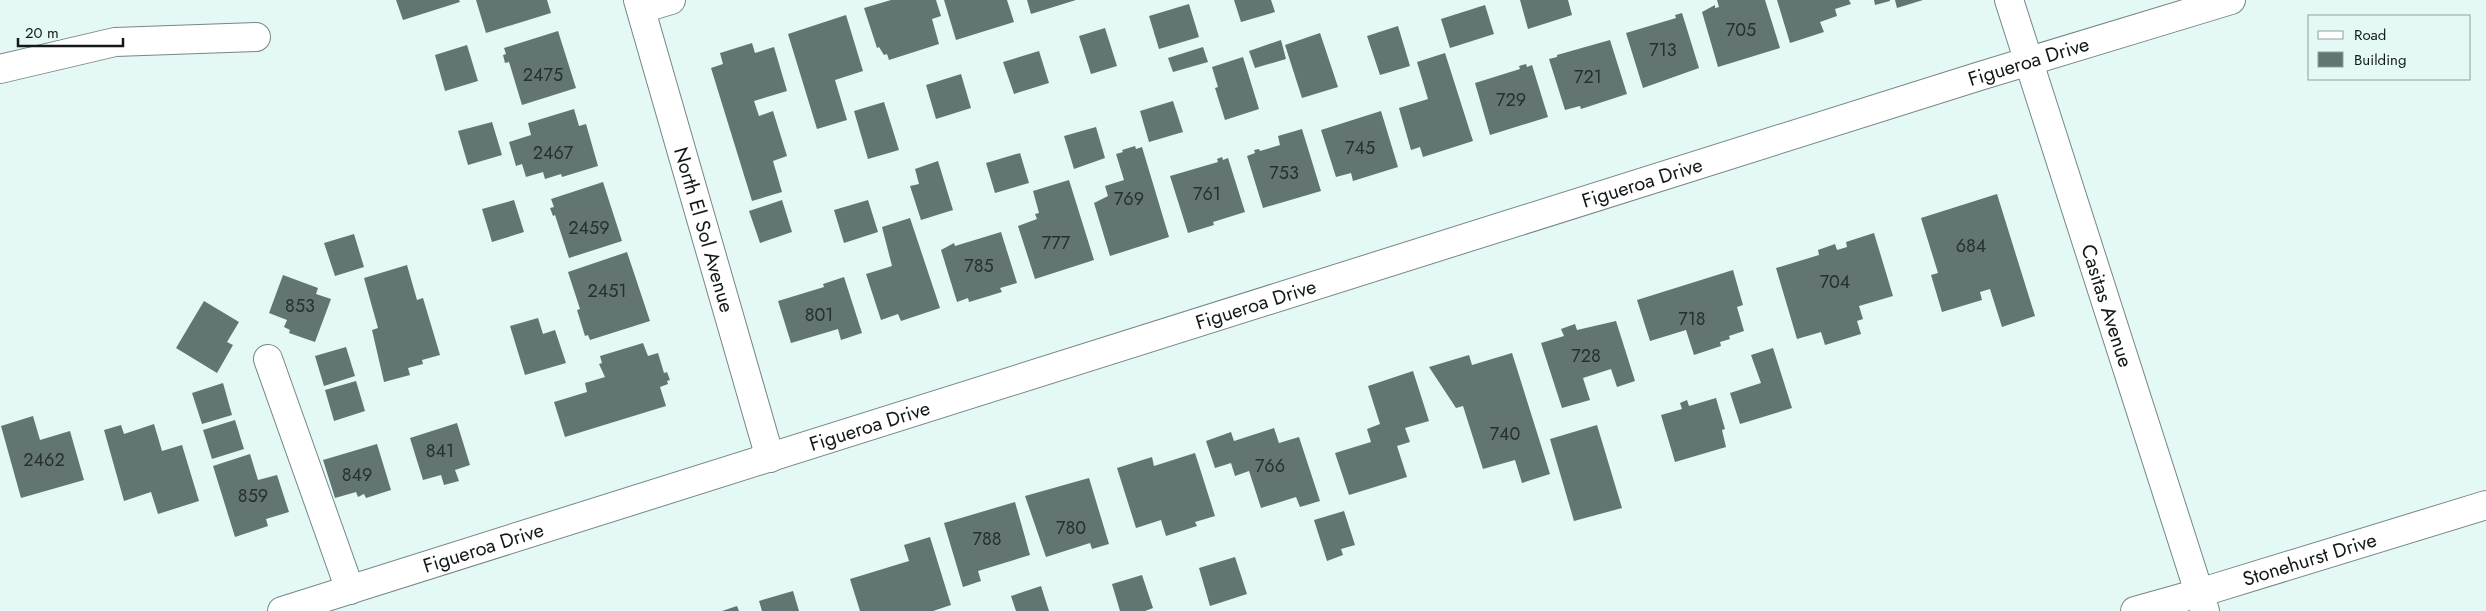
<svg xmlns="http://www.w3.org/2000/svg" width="2486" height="611" viewBox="0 0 2486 611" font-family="Jost,sans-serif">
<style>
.building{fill:#637572}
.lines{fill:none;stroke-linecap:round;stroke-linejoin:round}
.minor-casing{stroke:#758785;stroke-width:30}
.minor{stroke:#fff;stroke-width:28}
.labels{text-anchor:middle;stroke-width:5;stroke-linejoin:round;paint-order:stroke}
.number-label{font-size:18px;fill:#26302e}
.street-label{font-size:20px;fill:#121918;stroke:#e4f8f5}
</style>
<rect width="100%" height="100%" fill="#e4f8f5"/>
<!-- building -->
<g class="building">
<path d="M396 0H459L460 2 403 20Z"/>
<path d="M476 0H547L551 13 486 33Z"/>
<path d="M891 0H936L941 16 932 19 939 44 889 60 887 54 884 55 879 47 877 48 864 8Z"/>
<path d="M944 0H1007L1014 22 956 40Z"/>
<path d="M1027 0H1076L1031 14Z"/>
<path d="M1234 0H1271L1275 12 1241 22Z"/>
<path d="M1520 0H1568L1572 15 1528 29Z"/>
<path d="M1717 0H1765L1780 48 1718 67 1702 12 1715 5V8L1719 7Z"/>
<path d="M1777 0H1849L1851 4 1835 9 1837 16 1820 22 1824 32 1790 43Z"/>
<path d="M1874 0H1890V1L1875 5Z"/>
<path d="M1895 0H1923L1897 8Z"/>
<path d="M1189 4 1199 37 1159 49 1149 16Z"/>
<path d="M1485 5 1494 34 1450 48 1441 19Z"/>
<path d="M1682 13 1699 68 1643 88 1626 33 1676 18 1675 15Z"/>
<path d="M846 15 863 71 835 80 847 120 817 129 788 34Z"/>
<path d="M1398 26 1410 66 1380 75 1367 36Z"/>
<path d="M1105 28 1117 66 1091 74 1079 36Z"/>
<path d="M558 31 576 88 522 105 509 62 505 63 503 55 506 54 504 48Z"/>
<path d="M1320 33 1338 87 1302 98 1285 45Z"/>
<path d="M1281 40 1286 59 1255 68 1249 51Z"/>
<path d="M1610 40 1627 94 1581 109 1580 106 1565 110 1549 59 1557 57V55Z"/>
<path d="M752 43 755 53 774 47 787 91 754 101 759 116 773 111 787 156 773 161 782 192 752 201 711 68 723 64 720 53Z"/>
<path d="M467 45 478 81 445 91 435 55Z"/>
<path d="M1203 47 1208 62 1173 72 1168 58Z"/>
<path d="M1039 51 1049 83 1014 94 1003 62Z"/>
<path d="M1445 53 1473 141 1423 157 1420 147 1411 150 1399 108 1428 99 1417 62Z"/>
<path d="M1243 57 1259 109 1225 120 1215 88 1218 87 1212 67Z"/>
<path d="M1526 64 1527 67 1532 65 1548 117 1490 135 1475 83 1520 69 1519 66Z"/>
<path d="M961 74 971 108 936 119 926 85Z"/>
<path d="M1173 101 1183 132 1149 142 1140 111Z"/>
<path d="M884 102 899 150 868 159 854 111Z"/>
<path d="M574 109 579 126 586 124 598 166 562 177 561 174 545 179 543 172 526 177 522 164 516 166 509 142 531 135 528 123Z"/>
<path d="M1381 111 1398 167 1353 181 1351 173 1336 177 1321 130Z"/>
<path d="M492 122 502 155 468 165 458 131Z"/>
<path d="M1096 127 1105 158 1074 169 1064 136Z"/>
<path d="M1302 129 1321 191 1263 208 1247 156 1255 153 1254 150 1259 149 1260 151 1280 145 1278 136Z"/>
<path d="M1135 146 1136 149 1142 147 1169 237 1110 256 1094 203 1108 196 1105 186 1124 180 1116 154 1123 152 1122 150Z"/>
<path d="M1020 153 1029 183 995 193 986 163Z"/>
<path d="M1222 157 1223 160 1228 158 1245 212 1213 222 1214 225 1188 233 1170 176 1218 162 1217 159Z"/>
<path d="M938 161 953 210 921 220 910 186 919 184 915 169Z"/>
<path d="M1069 180 1094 260 1035 279 1018 226 1037 219 1035 214 1039 213 1033 191Z"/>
<path d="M603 182 622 241 569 258 555 215 553 216 550 208 554 207 551 199Z"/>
<path d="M1997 194 2035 316 2002 327 1990 289 1980 292 1982 300 1942 312 1931 275 1938 273 1921 218Z"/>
<path d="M514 200 524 232 492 242 482 209Z"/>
<path d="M782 200 792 232 760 243 749 211Z"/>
<path d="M868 200 878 232 844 243 834 210Z"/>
<path d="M910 218 940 308 901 321 898 314 881 320 866 274 892 266 882 227Z"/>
<path d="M1001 232 1017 283 1000 288 1002 292 969 302 968 298 957 302 941 250 954 243 955 246Z"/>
<path d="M1874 233 1893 296 1859 306 1863 319 1857 321 1861 334 1825 345 1821 332 1797 339 1776 268 1819 255 1818 250 1835 244 1837 250 1847 247 1846 242Z"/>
<path d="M354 234 364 267 335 276 324 243Z"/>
<path d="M627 252 650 321 590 340 588 335 585 336 577 310 580 309 568 272Z"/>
<path d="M407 265 417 300 423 298 440 355 422 360 423 364 408 368 410 375 384 382 372 330 378 328 364 278Z"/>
<path d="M1733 270 1743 305 1737 307 1744 331 1729 336 1730 339 1720 342 1721 346 1694 355 1686 330 1650 341 1637 300Z"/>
<path d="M283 275 318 288 316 294 331 299 315 342 289 333 290 330 284 327 287 320 269 313Z"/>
<path d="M844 277 862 333 841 340 838 329 791 343 778 301 824 287 823 284Z"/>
<path d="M204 301 239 322 227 342 233 345 217 373 176 348Z"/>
<path d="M538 318 543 334 555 330 566 363 525 375 510 326Z"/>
<path d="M1616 321 1635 381 1617 387 1611 369 1583 378 1590 400 1562 408 1541 343 1564 336 1561 329 1575 324 1577 330Z"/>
<path d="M643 343 648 356 658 353 664 373 667 372 670 380 667 381 668 384 660 387 666 406 565 437 554 402 587 392 585 383 605 377 599 364 602 363 600 356Z"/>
<path d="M346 347 355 376 324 386 315 356Z"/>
<path d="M1773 348 1792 408 1740 424 1730 393 1761 383 1751 355Z"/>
<path d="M1512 353 1550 474 1522 483 1515 460 1483 469 1463 406 1456 408 1429 367 1469 355 1472 365Z"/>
<path d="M1413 371 1429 421 1405 428 1410 442 1397 446 1407 477 1349 495 1335 453 1371 442 1367 429 1380 424 1368 386Z"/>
<path d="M356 381 365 411 334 421 325 390Z"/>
<path d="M223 383 232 415 202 424 192 393Z"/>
<path d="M1716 398 1725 429 1722 430 1726 447 1675 462 1661 415 1682 409 1680 403 1687 400 1689 406Z"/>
<path d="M33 416 40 440 70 431 84 480 21 498 1 426Z"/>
<path d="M235 420 244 449 212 459 203 430Z"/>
<path d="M457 423 470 465 455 470 459 481 444 485 441 475 423 480 410 438Z"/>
<path d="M154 424 162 451 182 445 199 501 158 514 151 492 124 501 104 430 121 425 124 434Z"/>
<path d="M1597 425 1622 508 1574 521 1550 439Z"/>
<path d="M1274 428 1279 443 1299 437 1320 501 1300 507 1296 497 1261 508 1249 471 1235 476 1231 463 1215 468 1206 441 1231 432 1234 441Z"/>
<path d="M377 444 391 490 366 498 364 494 358 497 356 492 335 498 323 460Z"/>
<path d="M1195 453 1215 516 1195 522 1197 526 1166 536 1161 520 1136 528 1117 468 1152 457 1154 466Z"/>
<path d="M250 454 258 480 277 475 289 512 266 519 268 526 235 537 213 466Z"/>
<path d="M1089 478 1109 544 1092 549 1090 543 1046 557 1025 496Z"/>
<path d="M1015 502 1030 555 978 571 981 581 963 587 944 523Z"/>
<path d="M1344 511 1355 545 1341 549 1343 555 1327 561 1314 520Z"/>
<path d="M930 537 951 605 933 611H860L850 579 909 561 904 545Z"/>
<path d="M1235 557 1247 594 1210 606 1199 568Z"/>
<path d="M1142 575 1153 608 1145 611H1120L1112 584Z"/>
<path d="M1041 586 1049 611H1016L1011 596Z"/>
<path d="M793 591 799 611H762L759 601Z"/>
<path d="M737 606 739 611H722Z"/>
</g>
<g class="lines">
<defs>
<g id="minor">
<path id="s1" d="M638 0 770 458"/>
<path id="s2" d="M2009 0 2205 611"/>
<path d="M641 9 671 0"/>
<path d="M0 69 115 42 256 37"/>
<path d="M268 359 350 590"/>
<path id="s3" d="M282 611 1980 76 2231 0"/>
<path id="s4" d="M2135 611 2199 593 2486 505"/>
</g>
</defs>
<!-- minor casing -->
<use href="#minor" class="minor-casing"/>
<!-- minor -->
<use href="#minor" class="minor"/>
</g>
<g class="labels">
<!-- number labels -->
<g class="number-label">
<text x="1741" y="36">705</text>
<text x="1663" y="56">713</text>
<text x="543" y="81">2475</text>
<text x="1588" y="83">721</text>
<text x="1511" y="106">729</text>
<text x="1360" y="154">745</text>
<text x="553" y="159">2467</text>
<text x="1284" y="179">753</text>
<text x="1207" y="200">761</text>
<text x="1129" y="205">769</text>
<text x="589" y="234">2459</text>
<text x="1056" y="249">777</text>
<text x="1971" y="252">684</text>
<text x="979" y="272">785</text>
<text x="1835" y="288">704</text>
<text x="607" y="297">2451</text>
<text x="300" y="312">853</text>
<text x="819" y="321">801</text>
<text x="1692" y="325">718</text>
<text x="1586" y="362">728</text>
<text x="1505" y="440">740</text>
<text x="440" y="457">841</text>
<text x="44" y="466">2462</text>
<text x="1270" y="472">766</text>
<text x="357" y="481">849</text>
<text x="253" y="502">859</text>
<text x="1071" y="534">780</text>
<text x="987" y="545">788</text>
</g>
<!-- street labels -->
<g class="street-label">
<text dy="7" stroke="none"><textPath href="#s3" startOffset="1831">Figueroa Drive</textPath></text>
<text dy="7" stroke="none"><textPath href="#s3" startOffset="1426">Figueroa Drive</textPath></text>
<text dy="7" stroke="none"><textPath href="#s1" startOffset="239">North El Sol Avenue</textPath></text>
<text dy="7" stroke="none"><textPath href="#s3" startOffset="1021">Figueroa Drive</textPath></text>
<text dy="7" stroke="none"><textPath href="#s2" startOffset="321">Casitas Avenue</textPath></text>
<text dy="7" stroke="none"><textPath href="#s3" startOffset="616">Figueroa Drive</textPath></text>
<text dy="7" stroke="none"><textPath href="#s3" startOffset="211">Figueroa Drive</textPath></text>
<text dy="7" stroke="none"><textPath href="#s4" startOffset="182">Stonehurst Drive</textPath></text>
</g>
</g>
<!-- legend -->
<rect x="2308" y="15" width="162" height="65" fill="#e4f8f5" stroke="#909f9d"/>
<rect x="2318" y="31" width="25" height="8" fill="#ffffff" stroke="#909f9d"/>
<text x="2354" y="40" font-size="15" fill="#121918">Road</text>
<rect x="2318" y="52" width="25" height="15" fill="#637572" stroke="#909f9d"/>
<text x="2354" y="65" font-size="15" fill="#121918">Building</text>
<!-- scale -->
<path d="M18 38v8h105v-8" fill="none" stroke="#121918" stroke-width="2.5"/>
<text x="25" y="38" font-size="15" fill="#121918" stroke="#e4f8f5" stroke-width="4" paint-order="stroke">20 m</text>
</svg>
